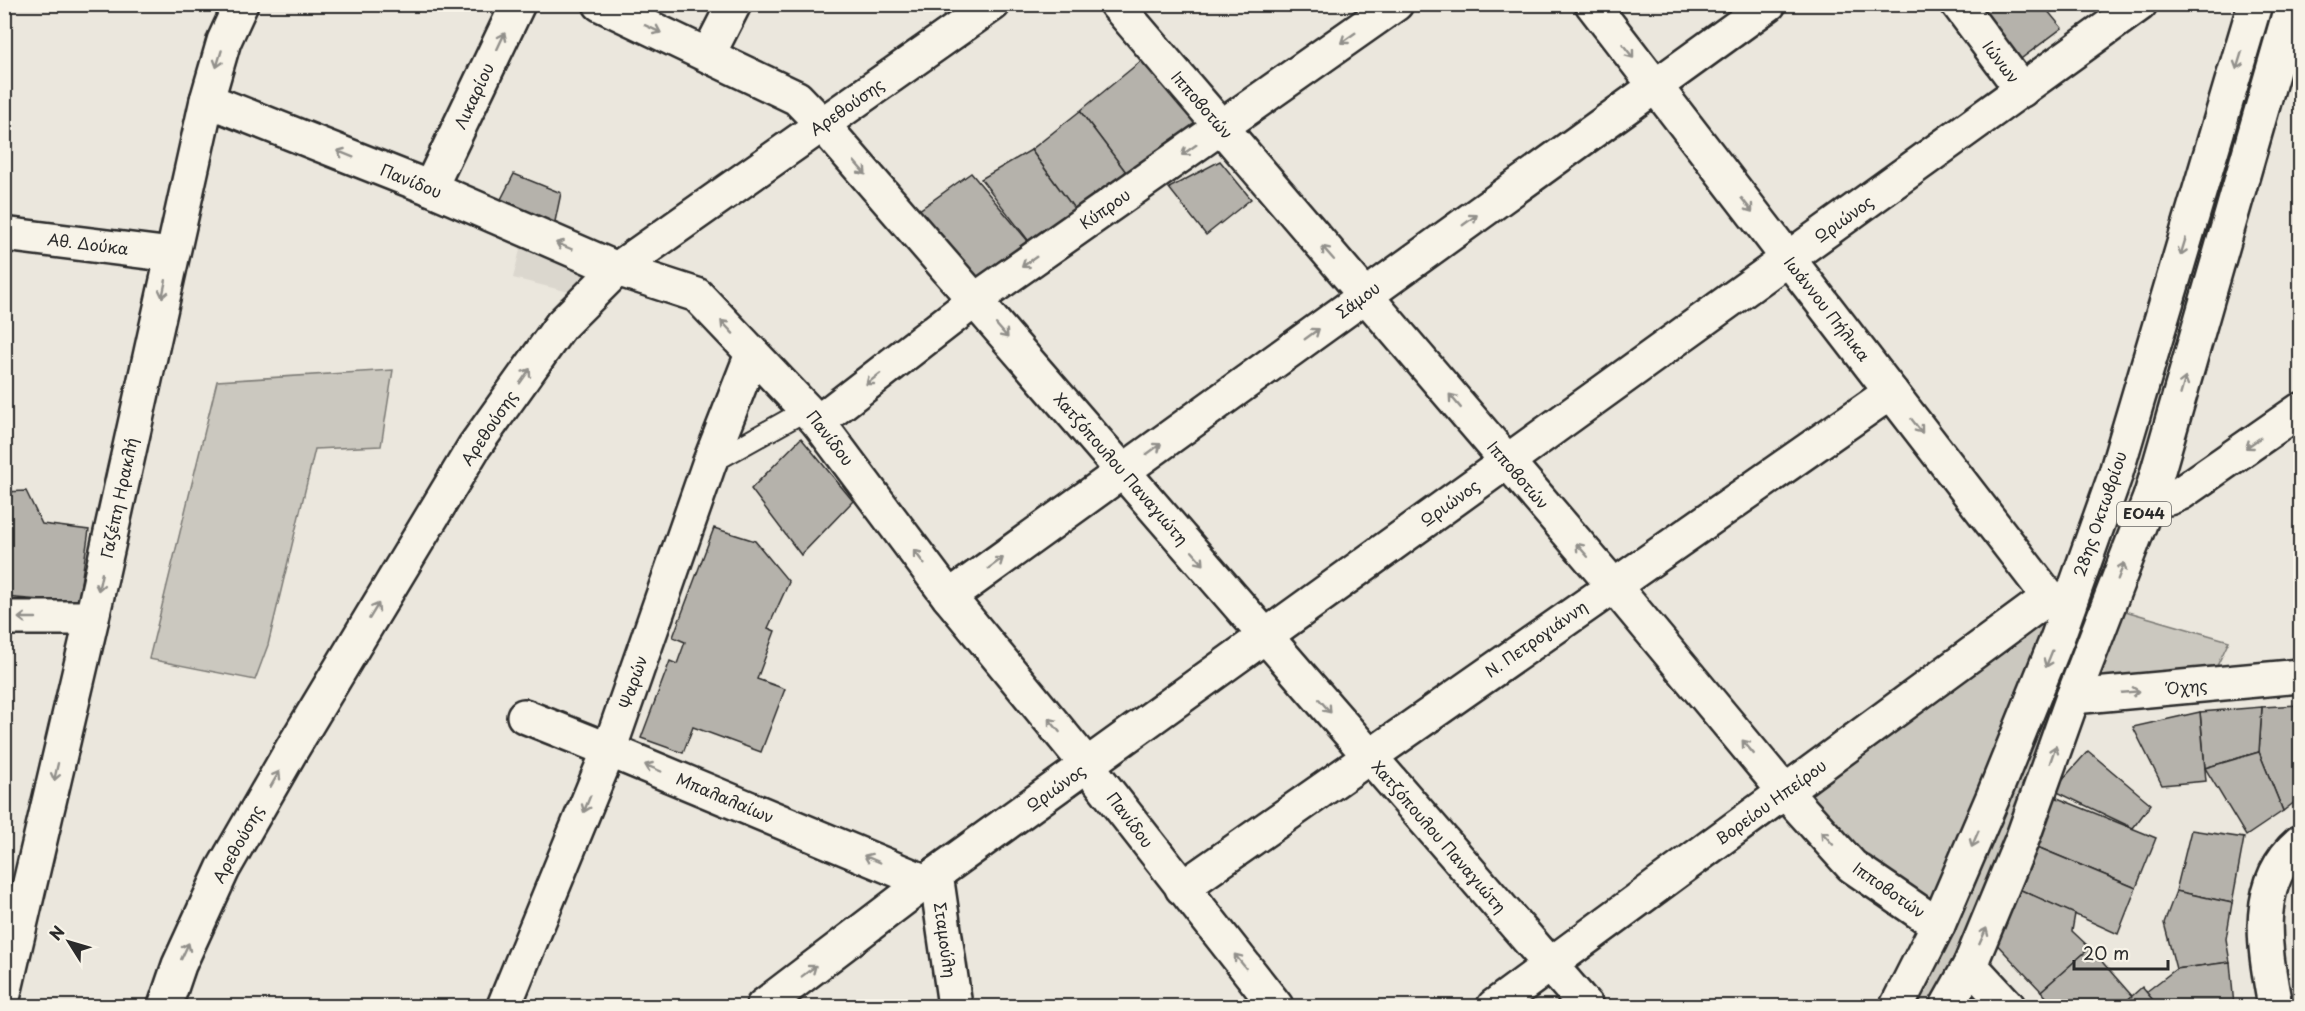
<svg xmlns="http://www.w3.org/2000/svg" width="2305" height="1011" viewBox="0 0 2305 1011" font-family="'Playpen Sans',sans-serif">
<style>
.built{fill:#dbd7ce}
.green{fill:#cbc8bf;stroke:#7b7a75;stroke-width:1.5}
.building{fill:#b5b2ab;stroke:#2b2b2b;stroke-width:1.5}
.lines{fill:none;stroke-linecap:round;stroke-linejoin:round}
.service-casing{stroke:#2b2b2b;stroke-width:24}
.minor-casing{stroke:#2b2b2b;stroke-width:38}
.tertiary-casing{stroke:#2b2b2b;stroke-width:38}
.primary-casing{stroke:#2b2b2b;stroke-width:38}
.service{stroke:#f7f3e8;stroke-width:20}
.minor{stroke:#f7f3e8;stroke-width:33}
.tertiary{stroke:#f7f3e8;stroke-width:33}
.primary{stroke:#f7f3e8;stroke-width:33}
.oneway{stroke:#918f8a}
.labels{text-anchor:middle;stroke-width:5;stroke-linejoin:round;paint-order:stroke}
.shield{fill:#f7f3e8;stroke:#686764;stroke-width:1.5}
.shield-label{font-size:15px;font-weight:bold;fill:#2b2b2b}
.street-label{font-size:16px;fill:#2b2b2b;stroke:#f7f3e8}
</style>
<rect width="100%" height="100%" fill="#ebe7dd"/>
<filter id="ink" filterUnits="userSpaceOnUse"><feTurbulence type="fractalNoise" baseFrequency=".0167" numOctaves="2"/><feDisplacementMap in="SourceGraphic" scale="12" xChannelSelector="R" yChannelSelector="G"/><feConvolveMatrix kernelMatrix="1 2 1 2 8 2 1 2 1" color-interpolation-filters="sRGB"/></filter>
<g filter="url(#ink)">
<!-- built -->
<path class="built" d="M522 242 585 271 573 293 513 278Z"/>
<!-- green -->
<g class="green">
<path d="M393 370 381 446 315 449 268 645 255 680 149 659 217 381Z"/>
<path d="M2049 597 2042 674 2073 697 2108 606 2229 641 2214 672 2073 697 1947 1006H1897L1938 925 1785 792Z"/>
</g>
<!-- building -->
<g class="building">
<path d="M1964 4H2042L2062 28 2014 64Z"/>
<path d="M1147 56 1200 126 1132 180 1080 111Z"/>
<path d="M1080 111 1132 180 1081 218 1031 150Z"/>
<path d="M1031 150 1081 218 1038 253 981 179Z"/>
<path d="M1220 161 1251 199 1206 235 1169 188Z"/>
<path d="M971 173 1038 253 983 290 918 211Z"/>
<path d="M514 174 561 193 553 231 496 209Z"/>
<path d="M801 438 853 501 801 555 751 489Z"/>
<path d="M26 491 42 524 89 530 78 603 4 597V492Z"/>
<path d="M714 528 755 541 789 582 768 628 775 631 757 679 785 689 761 752 693 727 683 753 641 738 670 661 677 664 685 642 673 637Z"/>
<path d="M2300 705V798L2283 811 2259 752 2262 707Z"/>
<path d="M2262 707 2259 752 2205 768 2200 712Z"/>
<path d="M2200 712 2206 781 2162 785 2133 727Z"/>
<path d="M2088 751 2151 804 2133 828 2053 790Z"/>
<path d="M2259 752 2283 811 2246 836 2205 768Z"/>
<path d="M2050 795 2156 838 2136 888 2030 844Z"/>
<path d="M2191 830 2244 838 2232 903 2176 891Z"/>
<path d="M2030 844 2136 888 2118 934 2012 886Z"/>
<path d="M2012 886 2075 914 2072 931 2090 948 2041 991 1990 937Z"/>
<path d="M2176 891 2232 903 2226 939 2230 962 2176 969 2164 923Z"/>
<path d="M2090 948 2132 996 2121 1006H2054L2041 991Z"/>
<path d="M2230 962 2234 1006H2158L2146 992 2176 969Z"/>
<path d="M2142 987 2158 1006H2121L2132 996Z"/>
</g>
<g class="lines">
<defs>
<path id="service" d="M709 464 808 409"/>
<g id="minor">
<path d="M600 4 797 98 822 124 1586 1006"/>
<path d="M1116 4 1613 585 1785 792 1852 866 1938 925"/>
<path d="M1958 4 2022 90"/>
<path d="M708 55 734 4"/>
<path d="M207 100 430 188 617 269 697 295 818 422 949 597 1087 765 1276 1006"/>
<path d="M430 188 518 4"/>
<path d="M4 234 172 255"/>
<path d="M818 422 975 300 1396 4"/>
<path d="M2151 495 2169 498 2181 493 2300 410"/>
<path d="M949 597 1769 4"/>
<path d="M4 618H92"/>
<path d="M2073 697 2300 676"/>
<path d="M524 716 609 750 926 882"/>
<path d="M936 874 955 1006"/>
<path d="M1182 888 1891 392"/>
<path d="M1970 965 2008 1006"/>
<path d="M4 994 92 618 207 100 224 41 241 4"/>
<path d="M165 1006 179 965 223 869 292 749 474 447 561 325 617 269 993 4"/>
<path d="M504 1006 609 750 709 464 752 354"/>
<path d="M763 1006 936 874 2140 4"/>
<path d="M1494 1006 2049 597"/>
<path d="M2275 1006C2265 950 2251 884 2300 842"/>
</g>
<path id="tertiary" d="M1592 4 2049 597 2069 604"/>
<g id="primary">
<path d="M1897 1006 1938 925 1993 797 2057 639 2115 476 2255 4"/>
<path d="M1947 1006 1970 965 2023 837 2073 697 2151 495 2292 4"/>
</g>
</defs>
<!-- service casing -->
<use href="#service" class="service-casing"/>
<!-- minor casing -->
<use href="#minor" class="minor-casing"/>
<!-- tertiary casing -->
<use href="#tertiary" class="tertiary-casing"/>
<!-- primary casing -->
<use href="#primary" class="primary-casing"/>
<!-- service -->
<use href="#service" class="service"/>
<!-- minor -->
<use href="#minor" class="minor"/>
<!-- tertiary -->
<use href="#tertiary" class="tertiary"/>
<!-- primary -->
<use href="#primary" class="primary"/>
</g>
<!-- one-way arrows -->
<defs><path id="oneway-shaft" d="M-6 0H5M1.5-3L5.5 0L1.5 3" fill="none" stroke-width="1.6" stroke-linecap="round" stroke-linejoin="round" transform="scale(1.5)"/></defs>
<g class="oneway">
<use href="#oneway-shaft" transform="translate(653 29) rotate(25)"/>
<use href="#oneway-shaft" transform="translate(1348 38) rotate(145)"/>
<use href="#oneway-shaft" transform="translate(501 41) rotate(-65)"/>
<use href="#oneway-shaft" transform="translate(1628 51) rotate(52)"/>
<use href="#oneway-shaft" transform="translate(219 59) rotate(107)"/>
<use href="#oneway-shaft" transform="translate(2239 61) rotate(107)"/>
<use href="#oneway-shaft" transform="translate(1189 150) rotate(145)"/>
<use href="#oneway-shaft" transform="translate(345 154) rotate(-158)"/>
<use href="#oneway-shaft" transform="translate(860 168) rotate(49)"/>
<use href="#oneway-shaft" transform="translate(1747 205) rotate(52)"/>
<use href="#oneway-shaft" transform="translate(1470 220) rotate(-36)"/>
<use href="#oneway-shaft" transform="translate(564 246) rotate(-157)"/>
<use href="#oneway-shaft" transform="translate(2183 247) rotate(107)"/>
<use href="#oneway-shaft" transform="translate(1328 253) rotate(-131)"/>
<use href="#oneway-shaft" transform="translate(1029 262) rotate(145)"/>
<use href="#oneway-shaft" transform="translate(164 289) rotate(102)"/>
<use href="#oneway-shaft" transform="translate(727 327) rotate(-133)"/>
<use href="#oneway-shaft" transform="translate(1002 331) rotate(49)"/>
<use href="#oneway-shaft" transform="translate(1312 334) rotate(-36)"/>
<use href="#oneway-shaft" transform="translate(525 376) rotate(-55)"/>
<use href="#oneway-shaft" transform="translate(873 379) rotate(142)"/>
<use href="#oneway-shaft" transform="translate(2183 386) rotate(-74)"/>
<use href="#oneway-shaft" transform="translate(1455 401) rotate(-130)"/>
<use href="#oneway-shaft" transform="translate(1917 426) rotate(52)"/>
<use href="#oneway-shaft" transform="translate(2253 443) rotate(145)"/>
<use href="#oneway-shaft" transform="translate(1154 449) rotate(-36)"/>
<use href="#oneway-shaft" transform="translate(1582 550) rotate(-131)"/>
<use href="#oneway-shaft" transform="translate(919 557) rotate(-127)"/>
<use href="#oneway-shaft" transform="translate(1198 558) rotate(49)"/>
<use href="#oneway-shaft" transform="translate(996 563) rotate(-36)"/>
<use href="#oneway-shaft" transform="translate(2121 571) rotate(-69)"/>
<use href="#oneway-shaft" transform="translate(100 582) rotate(102)"/>
<use href="#oneway-shaft" transform="translate(374 611) rotate(-59)"/>
<use href="#oneway-shaft" transform="translate(27 618) rotate(-180)"/>
<use href="#oneway-shaft" transform="translate(2049 659) rotate(112)"/>
<use href="#oneway-shaft" transform="translate(2131 692) rotate(-5)"/>
<use href="#oneway-shaft" transform="translate(1325 706) rotate(49)"/>
<use href="#oneway-shaft" transform="translate(1054 725) rotate(-129)"/>
<use href="#oneway-shaft" transform="translate(1748 747) rotate(-130)"/>
<use href="#oneway-shaft" transform="translate(2053 754) rotate(-71)"/>
<use href="#oneway-shaft" transform="translate(653 768) rotate(-157)"/>
<use href="#oneway-shaft" transform="translate(56 772) rotate(103)"/>
<use href="#oneway-shaft" transform="translate(275 779) rotate(-60)"/>
<use href="#oneway-shaft" transform="translate(587 804) rotate(112)"/>
<use href="#oneway-shaft" transform="translate(1827 838) rotate(-132)"/>
<use href="#oneway-shaft" transform="translate(1975 839) rotate(113)"/>
<use href="#oneway-shaft" transform="translate(872 859) rotate(-157)"/>
<use href="#oneway-shaft" transform="translate(1983 936) rotate(-66)"/>
<use href="#oneway-shaft" transform="translate(185 951) rotate(-65)"/>
<use href="#oneway-shaft" transform="translate(1240 961) rotate(-129)"/>
<use href="#oneway-shaft" transform="translate(809 971) rotate(-37)"/>
</g>
</g>
<g class="labels">
<!-- shield labels -->
<rect class="shield" x="2117" y="502" width="54" height="24" rx="4.5"/>
<g class="shield-label">
<text x="2144" y="519">ΕΟ44</text>
</g>
<!-- street labels -->
<g class="street-label">
<text transform="translate(2001 62) rotate(53)" y="6">Ιώνων</text>
<text transform="translate(474 96) rotate(-65)" y="6">Λικαρίου</text>
<text transform="translate(1202 105) rotate(49)" y="6">Ιπποβοτών</text>
<text transform="translate(847 107) rotate(-35)" y="6">Αρεθούσης</text>
<text transform="translate(411 181) rotate(22)" y="6">Πανίδου</text>
<text transform="translate(1105 209) rotate(-35)" y="6">Κύπρου</text>
<text transform="translate(1844 219) rotate(-36)" y="6">Ωριώνος</text>
<text transform="translate(88 244) rotate(7)" y="6">Αθ. Δούκα</text>
<text transform="translate(1358 300) rotate(-36)" y="6">Σάμου</text>
<text transform="translate(1827 309) rotate(52)" y="6">Ιωάννου Πήλικα</text>
<text transform="translate(489 428) rotate(-56)" y="6">Αρεθούσης</text>
<text transform="translate(830 438) rotate(52)" y="6">Πανίδου</text>
<text transform="translate(1121 469) rotate(49)" y="6">Χατζόπουλου Παναγιώτη</text>
<text transform="translate(1518 475) rotate(49)" y="6">Ιπποβοτών</text>
<text transform="translate(119 498) rotate(-78)" y="6">Γαζέπη Ηρακλή</text>
<text transform="translate(1450 503) rotate(-36)" y="6">Ωριώνος</text>
<text transform="translate(2100 514) rotate(-71)" y="6">28ης Οκτωβρίου</text>
<text transform="translate(1536 639) rotate(-35)" y="6">Ν. Πετρογιάννη</text>
<text transform="translate(633 682) rotate(-71)" y="6">Ψαρών</text>
<text transform="translate(2187 687) rotate(-5)" y="6">Όχης</text>
<text transform="translate(1056 788) rotate(-36)" y="6">Ωριώνος</text>
<text transform="translate(725 798) rotate(23)" y="6">Μπαλαλαίων</text>
<text transform="translate(1771 802) rotate(-36)" y="6">Βορείου Ηπείρου</text>
<text transform="translate(1130 820) rotate(53)" y="6">Πανίδου</text>
<text transform="translate(1439 837) rotate(49)" y="6">Χατζόπουλου Παναγιώτη</text>
<text transform="translate(238 844) rotate(-61)" y="6">Αρεθούσης</text>
<text transform="translate(1889 890) rotate(35)" y="6">Ιπποβοτών</text>
<text transform="translate(945 940) rotate(82)" y="6">Σταμούλη</text>
</g>
</g>
<!-- margin -->
<rect width="2305" height="1011" fill="none" stroke="#f7f3e8" stroke-width="24"/>
<rect x="12" y="12" width="2281" height="987" fill="none" stroke="#2b2b2b" stroke-width="2" filter="url(#ink)"/>
<!-- north arrow -->
<g transform="translate(69 942) rotate(307)" stroke="#f7f3e8" stroke-width="4.5" paint-order="stroke">
<path d="M0-4.5L10 22L0 15L-10 22Z" fill="#2b2b2b"/>
<text y="-9" font-size="16" font-weight="bold" text-anchor="middle" fill="#2b2b2b">N</text>
</g>
<!-- scale -->
<path d="M2074 960v9h94v-9" fill="none" stroke="#2b2b2b" stroke-width="3"/>
<text x="2083" y="960" font-size="18" fill="#2b2b2b" stroke="#f7f3e8" stroke-width="4.5" paint-order="stroke">20 m</text>
</svg>
